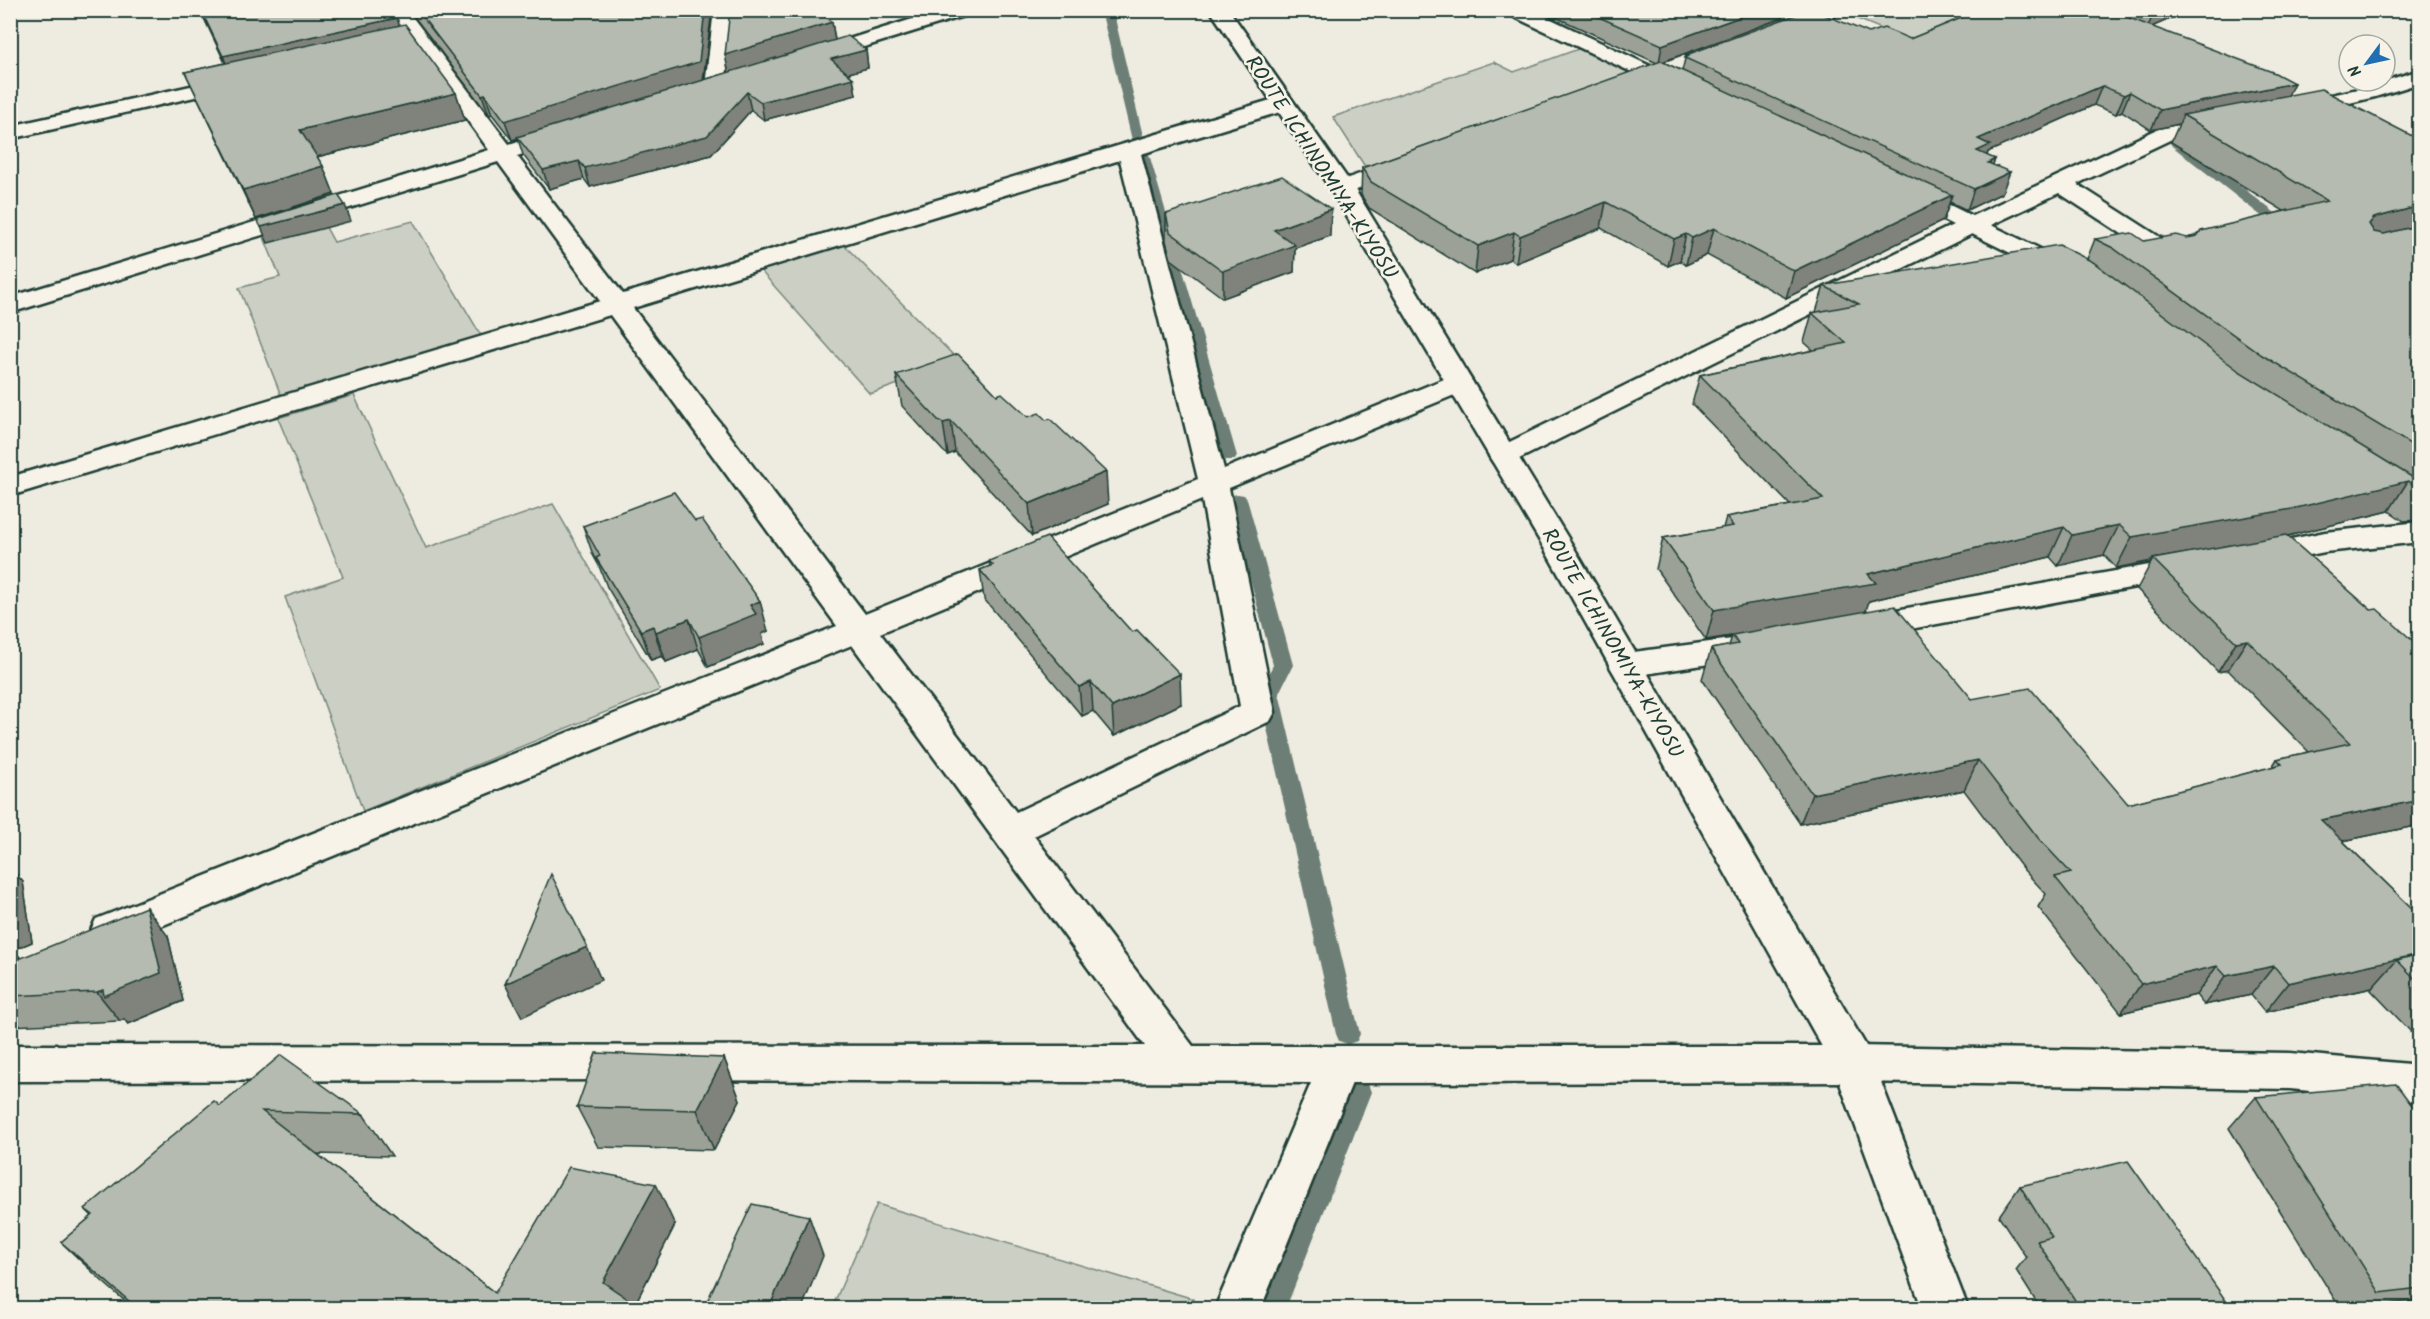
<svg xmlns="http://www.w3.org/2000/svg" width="2430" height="1319" viewBox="0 0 2430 1319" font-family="Kalam,sans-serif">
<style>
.green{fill:#cccfc4;stroke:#76867c;stroke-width:1.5}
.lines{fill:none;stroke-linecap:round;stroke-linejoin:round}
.stream{fill:#6c7e74;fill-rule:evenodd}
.minor-casing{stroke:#1f3d34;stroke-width:5}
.major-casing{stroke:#1f3d34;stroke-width:5}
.minor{fill:#f7f3e8;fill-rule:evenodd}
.major{fill:#f7f3e8;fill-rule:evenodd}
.wall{fill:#9ca197;stroke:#1f3d34;stroke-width:1.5;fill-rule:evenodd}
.shaded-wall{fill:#7f837b;stroke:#1f3d34;stroke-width:1.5}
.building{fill:#b5bbb0;stroke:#1f3d34;stroke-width:1.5}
.labels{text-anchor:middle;stroke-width:5;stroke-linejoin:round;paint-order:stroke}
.street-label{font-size:21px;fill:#1f3d34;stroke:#f7f3e8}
</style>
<rect width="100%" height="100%" fill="#eeece1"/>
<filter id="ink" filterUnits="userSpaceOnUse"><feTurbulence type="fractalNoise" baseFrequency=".0167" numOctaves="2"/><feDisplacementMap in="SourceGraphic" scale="12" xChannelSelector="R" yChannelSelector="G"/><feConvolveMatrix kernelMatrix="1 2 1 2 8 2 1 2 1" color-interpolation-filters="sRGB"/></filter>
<g filter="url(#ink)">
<!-- green -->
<g class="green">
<path d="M1855 10 1996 11 1916 43 1845 14Z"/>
<path d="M1581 48 1626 70 1628 77 1378 168 1364 165 1333 117 1494 62 1514 72Z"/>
<path d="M321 218 334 242 413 221 482 337 282 398 239 288 280 277 263 235Z"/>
<path d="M843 244 960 362 870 394 759 269Z"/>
<path d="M354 395 426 548 553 504 660 690 363 811 285 597 343 577 278 418Z"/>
<path d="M877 1204 903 1212 1194 1299 1189 1308H832Z"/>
</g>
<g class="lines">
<!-- stream -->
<g class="stream">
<path d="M1101 10H1113L1143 136 1142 139H1132L1131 136Z"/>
<path d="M2177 139 2182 140 2293 227 2295 230 2293 233H2283L2172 146 2170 143 2172 140Z"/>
<path d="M1142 150 1149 154 1237 456 1235 460H1223L1221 456 1135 154Z"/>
<path d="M1238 494 1244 495 1247 499 1293 665 1279 693 1360 1034 1357 1041 1348 1044 1339 1041 1336 1034 1259 693 1273 665 1229 499 1232 495Z"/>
<path d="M1359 1081 1368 1084 1371 1092 1286 1308H1258L1347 1092 1350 1084Z"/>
</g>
<defs>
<g id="minor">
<path d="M388 10H407L509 144 522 140 530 142 533 147 530 152 517 156 623 294 1274 99 1282 98 1290 99 1293 104 1290 109 1141 154 1224 469 1449 377 1459 375 1469 377 1473 383 1469 389 1229 488 1275 712 1270 721 1034 836 1193 1046H1854L2290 1053 2420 1065V1102L2290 1089 1854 1082 1352 1083 1261 1308H1215L1311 1083 630 1080 10 1081V1045L1145 1046 852 645 124 941 110 946 96 941 91 930 96 919 837 626 610 315 10 496V477L600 301 498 162 10 313V297L489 150ZM1120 160 1198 479 865 614 633 308ZM1202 500 1240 706 1016 812 880 633Z"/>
<path d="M714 10H734L725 86 722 90 715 92 708 90 705 86Z"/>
<path d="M941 10H972L970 14 822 60H808L805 56 808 52Z"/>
<path d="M1506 10H1532L1686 83 1689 87 1686 91 1679 93 1672 91 1508 14Z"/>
<path d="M1813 10H1841L1839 14 1788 33H1774L1771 29 1774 25Z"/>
<path d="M2420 70V83L2375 97 2298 115 2290 114 2287 109 2290 104 2362 88Z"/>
<path d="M236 76 243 78 246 82 243 86 10 139V126Z"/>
<path d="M2221 116 2229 118 2232 123 2229 128 2172 139 2077 184 2183 252 2186 257 2183 262 2174 264 2165 262 2059 193 1991 225 2075 266 2078 271 2075 276 2066 278 2057 276 1972 234 1513 462 1503 465 1493 462 1489 456 1493 450 1953 225 1897 197 1893 192 1897 187 1905 185 1913 187 1972 216 2158 129Z"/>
<path d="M1405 158 1413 160 1416 165 1413 170 1342 195 1334 193 1330 188 1334 183Z"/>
<path d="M2420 522V542L2325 552 2254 566 2243 563 2239 556 2243 549 2325 532Z"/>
<path d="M2189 558 2200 561 2205 568 2200 575 1862 638 1851 635 1846 627 1851 619 1862 616Z"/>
<path d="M1755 636 1767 639 1771 647 1767 655 1626 677 1614 673 1609 665 1614 657 1626 653Z"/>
</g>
<path id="major" d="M1210 10H1229L1354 188 1574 548 1869 1051 1968 1308H1922L1835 1070 1544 548 1330 188Z"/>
</defs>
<!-- minor casing -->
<use href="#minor" class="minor-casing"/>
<!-- major casing -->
<use href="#major" class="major-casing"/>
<!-- minor -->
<use href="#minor" class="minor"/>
<!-- major -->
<use href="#major" class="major"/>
</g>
<!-- wall -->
<g class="wall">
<path d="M200 10H392L397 18 399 25 456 93 465 120 317 157 323 166 334 194 256 219 185 72 225 63Z"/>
<path d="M409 10H712L703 80 728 73 832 22 835 40 866 50 868 68 848 73 853 78 856 95 764 120 751 110 711 155 590 187 584 179 549 189 523 155 518 139 512 140 492 114 489 115Z"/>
<path d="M1540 10H1784L1782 18 1663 62 1682 71 1686 55 1869 33 1910 39 1981 10H2190L2151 27 2288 96 2420 140V520L2404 521 2389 511 2287 536 2371 610 2420 647V825L2343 841 2420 916V1030L2411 1032 2371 990 2372 988 2265 1012 2251 995 2204 1005 2196 995 2121 1013 2038 907 2046 894 2023 869 1964 790 1800 824 1702 679 1711 649 1729 646 1732 636 1706 640 1656 569 1663 538 1723 528 1726 517 1790 505 1692 404 1700 375 1813 350 1804 342 1812 313 1816 312 1824 286 2087 259 2095 239 2144 241 2187 238 2284 211 2171 142 2179 124 2151 130 2122 111 2116 114 2094 105 1988 152 1987 156 1995 159 1993 165 2002 193 1967 210 1950 202 1943 221 1786 298 1707 255 1686 265 1680 261 1668 266 1601 228 1516 263 1510 259 1475 274 1369 208 1361 195 1362 168 1657 63ZM2104 555 2116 568 2152 561 2137 589 2218 672 2228 670 2309 752 2277 759 2272 767 2128 804 1972 699 1865 611 1869 601 2050 557 2058 566Z"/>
<path d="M1166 214 1330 236 1295 248 1294 272 1223 298 1171 259 1166 241Z"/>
<path d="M896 375 997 395 1108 504 1032 536 955 452 948 455 943 451 902 406Z"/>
<path d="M583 526 768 631 762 634 764 644 708 667 698 649 666 662 662 656 651 660 607 587 599 566 593 555Z"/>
<path d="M989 561 1181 704 1114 736 1093 711 1082 716 984 599 980 570 990 566Z"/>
<path d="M10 867 23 882 32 942 13 950 21 958 168 936 183 1001 128 1024 124 1019 120 1021 10 1026Z"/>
<path d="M724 1058 740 1100 714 1150 598 1147 577 1107Z"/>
<path d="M2256 1097 2420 1116V1308H2340L2229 1128Z"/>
<path d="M220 1106 363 1114 392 1156 317 1154 495 1293 675 1225 635 1304 641 1308H133L103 1282 61 1242 92 1216 85 1209Z"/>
<path d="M2020 1186 2231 1308H2040L2016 1270 2026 1257 1999 1216Z"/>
</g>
<!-- shaded-wall -->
<g class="shaded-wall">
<path d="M705 10H712L703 81 512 140 505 121Z"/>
<path d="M1759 10H1784L1782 18 1659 63 1662 45Z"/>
<path d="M2155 10H2190L2147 29Z"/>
<path d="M397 18 403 37 231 75 223 56Z"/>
<path d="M832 22 835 41 729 74 725 55Z"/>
<path d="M866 50 868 68 834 77 831 59Z"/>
<path d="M853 78 856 95 764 120 761 102Z"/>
<path d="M2294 83 2285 102 2183 115 2179 124 2151 130 2160 110Z"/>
<path d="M2102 86 2094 105 1988 152 1983 165 1970 172 1978 139Z"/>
<path d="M747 92 751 110 711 155 590 187 585 168Z"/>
<path d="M2130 92 2122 111 2116 114 2124 95Z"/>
<path d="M456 93 465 120 312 158 300 130Z"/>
<path d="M485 94 492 114 489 115 482 95Z"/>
<path d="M1995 159 1988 180V163Z"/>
<path d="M579 161 584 179 549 189 543 170Z"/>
<path d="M323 166 334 194 256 219 243 190Z"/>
<path d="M2010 172 2002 193 1967 210 1974 189Z"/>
<path d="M1952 195 1943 221 1786 298 1794 271Z"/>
<path d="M1606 202 1601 228 1516 263 1520 236Z"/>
<path d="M345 205 351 221 268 243 261 227Z"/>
<path d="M2420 206 2419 229 2358 246 2369 224 2374 218Z"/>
<path d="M1331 209 1330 236 1295 248 1294 272 1223 298V271L1274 230Z"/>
<path d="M1714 228 1707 255 1686 265 1692 238Z"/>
<path d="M1514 232 1510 259 1475 274 1478 246Z"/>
<path d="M1686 234 1680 261 1668 266 1674 239Z"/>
<path d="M951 421 955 452 948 455 943 423Z"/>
<path d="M1106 472 1108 504 1032 536 1029 504Z"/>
<path d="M2408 481 2389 511 2275 539 2153 559 2152 561 2116 568 2132 537Z"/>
<path d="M2119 525 2104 555 2058 566 2072 535Z"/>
<path d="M2064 527 2050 557 1869 601 1865 614 1706 640 1714 610 1868 574Z"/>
<path d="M760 601 768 631 762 634 764 644 708 667 699 637 750 605Z"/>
<path d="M689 619 698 649 666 662 656 632Z"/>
<path d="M653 626 662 656 651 660 641 631Z"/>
<path d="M2247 640 2228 670 2218 672 2236 642Z"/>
<path d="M1180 674 1181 704 1114 736 1112 707Z"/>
<path d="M1091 682 1093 711 1082 716 1079 687Z"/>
<path d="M1978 760 1964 790 1800 824 1812 794Z"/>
<path d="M2420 800V825L2299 850 2321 820Z"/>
<path d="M10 867 23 882 32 942 13 950 37 977 14 961 10 951Z"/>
<path d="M146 907 168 936 183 1001 128 1024 124 1019 120 1021 97 992 103 990Z"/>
<path d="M587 947 601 980 522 1017 505 984Z"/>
<path d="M2420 954 2397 960 2372 988 2265 1012 2288 983Z"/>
<path d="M2217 966 2196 995 2121 1013 2141 984Z"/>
<path d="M2274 966 2251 995 2204 1005 2226 976Z"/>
<path d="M2420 1023V1030L2411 1032Z"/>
<path d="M724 1058 740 1100 714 1150 697 1110Z"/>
<path d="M656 1184 675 1225 633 1308 603 1282Z"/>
<path d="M809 1216 823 1256 802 1308H769Z"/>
</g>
<!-- building -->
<g class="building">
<path d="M201 10H392L397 18 223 56Z"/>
<path d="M417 10H705L699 62 505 121 485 94 482 95Z"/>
<path d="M730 10H818L832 22 725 55Z"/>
<path d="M1583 10H1759L1662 45Z"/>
<path d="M1809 10H1813L1869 33 1884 28 1910 39 1981 10H2108L2275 73 2294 83 2160 110 2130 92 2124 95 2102 86 1978 139 1990 145 1977 151 1995 159 1988 163 2010 172 1974 189 1685 58 1689 56 1686 55Z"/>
<path d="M405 24 456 93 300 130 323 166 243 190 185 72Z"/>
<path d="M848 36 866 50 831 59 853 78 761 102 747 92 707 136 585 168 579 161 543 170 517 137Z"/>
<path d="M1661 61 1952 195 1794 271 1714 228 1692 238 1686 234 1674 239 1606 202 1520 236 1514 232 1478 246 1371 182 1362 168Z"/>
<path d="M2321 89 2420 140V206L2374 218 2369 224 2374 232 2384 234 2420 225V450L2262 355 2113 248 2095 239 2132 233 2144 241 2176 235 2187 238 2197 236 2201 231 2327 201 2183 115Z"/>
<path d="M1282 176 1331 209 1274 230 1295 245 1223 271 1170 232 1166 214Z"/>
<path d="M338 195 345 205 261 227 257 220Z"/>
<path d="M2059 245 2093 262 2239 371 2420 482V489L2408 481 2292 509 2132 537 2119 525 2072 535 2064 527 1868 574 1876 583 1714 610 1663 538 1733 526 1726 517 1823 499 1700 375 1846 343 1812 313 1859 304 1824 286 1826 285Z"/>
<path d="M958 354 997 395 1002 393 1028 417 1039 413 1046 420 1050 419 1106 472 1029 504 951 421 943 423 938 420 896 375Z"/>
<path d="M674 492 695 521 702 519 760 601 750 605 756 614 699 637 689 619 656 632 653 626 641 631 596 558 600 556 583 526Z"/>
<path d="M2286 535 2371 610 2377 609 2420 647V800L2321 820 2420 916V954L2288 983 2274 966 2226 976 2217 966 2141 984 2055 877 2071 873 2039 839 1978 760 1812 794 1711 649 1738 644 1732 635 1895 606 1972 699 2030 688 2128 804 2282 764 2277 759 2350 743 2247 640 2236 642 2153 559Z"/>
<path d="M1047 537 1132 632 1137 630 1180 674 1112 707 1091 682 1079 687 980 570 993 565 989 561Z"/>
<path d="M551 874 587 947 505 984Z"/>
<path d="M146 907 161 973 104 996 103 990 97 992 10 996V949H12L14 961Z"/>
<path d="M2420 954V984L2397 960Z"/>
<path d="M596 1053 724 1058 697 1110 577 1107Z"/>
<path d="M281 1055 363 1114 262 1111 495 1293 569 1167 656 1184 603 1282 641 1308H137L61 1242 93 1215 85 1209 214 1101 220 1106Z"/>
<path d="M2396 1084 2420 1116V1288L2380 1293 2256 1097Z"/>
<path d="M2128 1161 2231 1308H2080L2037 1241 2052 1237 2020 1186Z"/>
<path d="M752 1204 809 1216 769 1308H704Z"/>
<path d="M2420 1300V1308H2373L2371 1306Z"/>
</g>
</g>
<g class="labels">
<!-- street labels -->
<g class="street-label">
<text transform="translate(1322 167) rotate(57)" y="7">ROUTE ICHINOMIYA-KIYOSU</text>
<text transform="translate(1613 643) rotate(60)" y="7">ROUTE ICHINOMIYA-KIYOSU</text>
</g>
</g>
<!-- margin -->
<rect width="2430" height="1319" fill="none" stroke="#f7f3e8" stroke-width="36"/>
<rect x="18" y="18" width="2394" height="1283" fill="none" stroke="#1f3d34" stroke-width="2" filter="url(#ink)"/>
<!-- north arrow -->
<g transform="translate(2367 63) rotate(237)"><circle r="28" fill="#f7f3e8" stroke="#a1aaa0" stroke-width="1.5"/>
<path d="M0-4.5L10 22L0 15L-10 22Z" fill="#1f6fb2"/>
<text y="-9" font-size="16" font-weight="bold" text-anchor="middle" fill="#1f3d34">N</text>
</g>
</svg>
